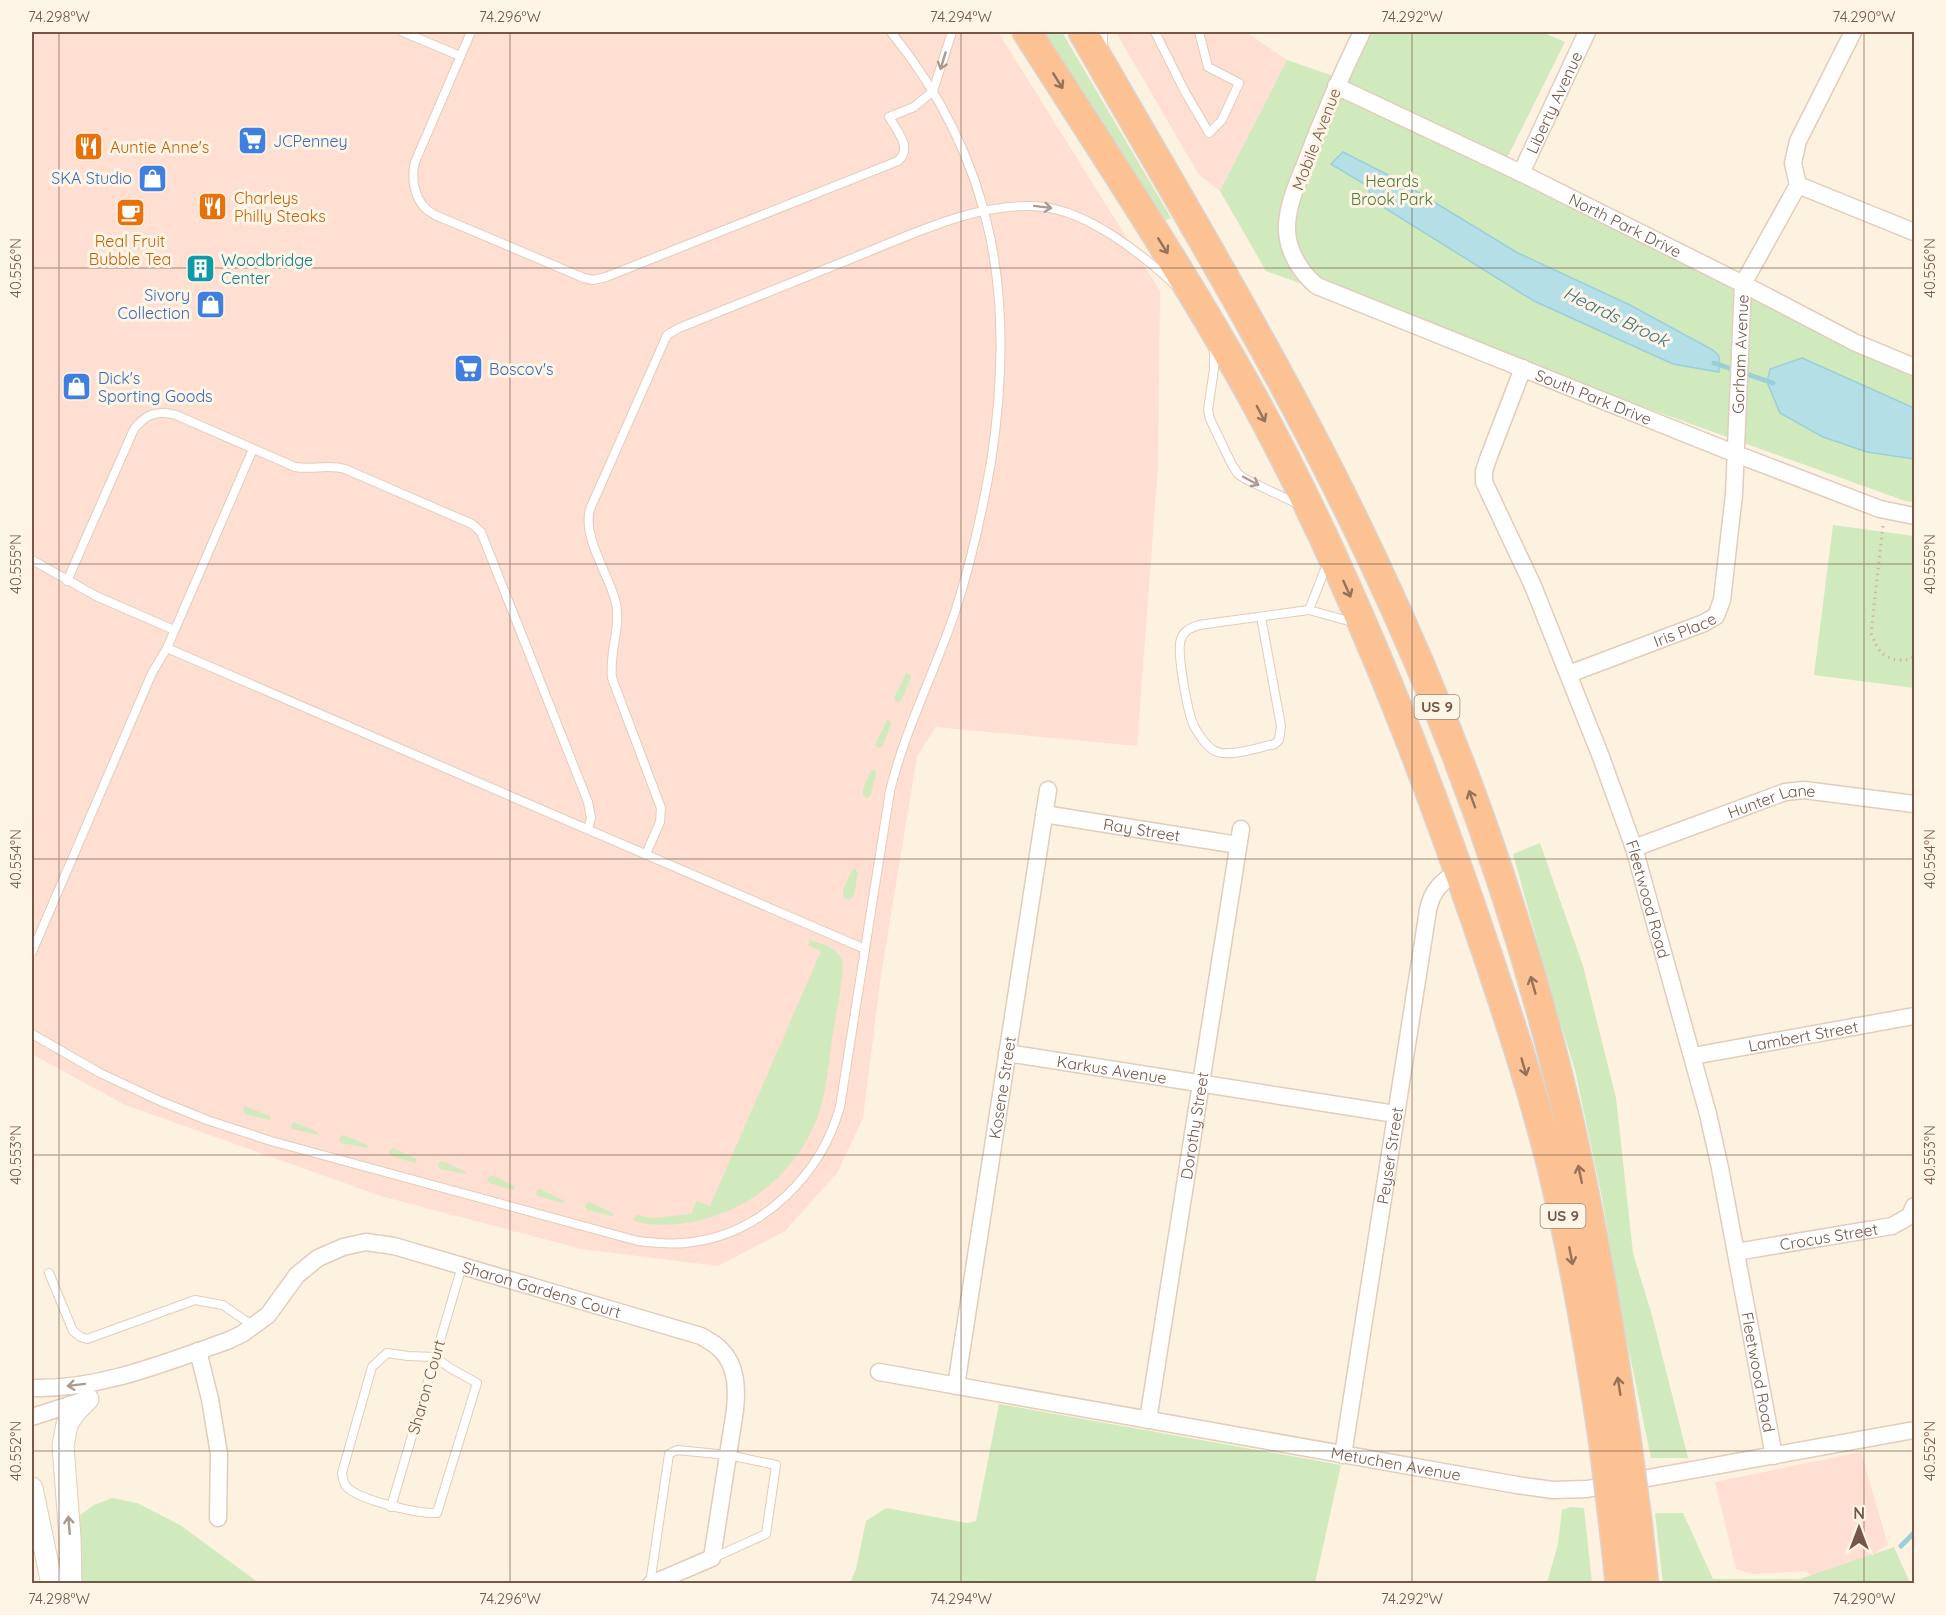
<svg xmlns="http://www.w3.org/2000/svg" width="1946" height="1615" viewBox="0 0 1946 1615" font-family="Quicksand,sans-serif">
<style>
.commercial{fill:#fedfd2}
.green{fill:#d0eabe}
.water{fill:#b4dfe7;stroke:#9acfd9;stroke-width:1.5}
.lines{fill:none;stroke-linecap:round;stroke-linejoin:round}
.stream{stroke:#9acfd9;stroke-width:5}
.service-casing{stroke:#e1cdbb;stroke-width:10}
.minor-casing{stroke:#e1cdbb;stroke-width:19}
.tertiary-casing{stroke:#e1cdbb;stroke-width:23}
.trunk-casing{stroke:#dbd3cf;stroke-width:31}
.path{stroke:#d8b29a;stroke-width:3;stroke-dasharray:1.5 4.5;stroke-linecap:butt}
.service{stroke:#fff;stroke-width:8}
.minor{stroke:#fff;stroke-width:16}
.tertiary{stroke:#fff;stroke-width:21}
.trunk{stroke:#fcc294;stroke-width:28}
.trunk-bridge-casing{stroke:#dbd3cf;stroke-width:31;stroke-linecap:butt}
.trunk-bridge{stroke:#fcc294;stroke-width:28}
.oneway{stroke:#ac9a90}
.oneway2{stroke:#96725a}
.ticks{fill:none;stroke:#745746;stroke-width:1.5;stroke-opacity:0.45}
.labels{text-anchor:middle;stroke-width:6;stroke-linejoin:round;paint-order:stroke}
.shield{fill:#fff5e6;stroke:#9e8676;stroke-width:1.5}
.shield-label{font-size:15px;font-weight:bold;fill:#745746}
.street-label{font-size:16px;fill:#745746;stroke:#fff5e6}
.shop-label{font-size:16px;fill:#366cbe;stroke:#fff5e6;text-anchor:start}
.food-label{font-size:16px;fill:#c56008;stroke:#fff5e6;text-anchor:start}
.park-label{font-size:16px;fill:#507a3e;stroke:#fff5e6}
.culture-label{font-size:16px;fill:#0d838f;stroke:#fff5e6;text-anchor:start}
.water-label{font-size:18px;font-style:italic;fill:#3d7682;stroke:#fff5e6}
.neatline{fill:none;stroke:#745746;stroke-width:2}
.ticks-label{font-size:15px;text-anchor:middle;fill:#745746}
</style>
<rect width="100%" height="100%" fill="#fdf1df"/>
<!-- commercial -->
<g class="commercial">
<path d="M32 32H998L1160 291 1158 465 1137 746 936 727 917 756 881 975 863 1118 837 1173 785 1231 718 1266 582 1249 381 1196 125 1105 32 1054Z"/>
<path d="M1116 32H1246L1287 60 1220 191 1199 175Z"/>
<path d="M1861 1452 1888 1545 1843 1573 1820 1578 1803 1571 1753 1574 1736 1569 1715 1482Z"/>
</g>
<!-- green -->
<g class="green">
<path d="M1045 32H1062L1171 218 1162 222Z"/>
<path d="M1371 32H1542L1565 42 1507 158 1914 362V502L1905 501 1266 271 1220 191 1287 60 1345 80Z"/>
<path d="M1833 525 1914 536V688L1814 675Z"/>
<path d="M906 673 911 675V678L901 701 897 702 894 698Z"/>
<path d="M887 720 891 721V725L882 747 877 748 875 745Z"/>
<path d="M873 769 876 772 871 795 867 798 863 796V789L871 770Z"/>
<path d="M1540 843 1583 966 1616 1098 1633 1253 1653 1319 1688 1458H1651L1620 1307 1603 1203 1575 1070 1553 999 1513 854Z"/>
<path d="M854 869 858 872 854 896 849 900 843 897V890L852 870Z"/>
<path d="M810 940C825 945 843 949 843 967 841 991 836 1015 832 1039 829 1062 827 1085 821 1107 806 1157 766 1199 717 1215 692 1224 663 1228 636 1222L633 1219 637 1215 653 1218 691 1214 697 1201 710 1206 821 951 808 945Z"/>
<path d="M244 1106 270 1116 271 1119 269 1120 245 1114 243 1111Z"/>
<path d="M294 1122 318 1132 319 1135 292 1129 291 1125Z"/>
<path d="M343 1135 367 1145 368 1148 341 1143 339 1138Z"/>
<path d="M393 1148 416 1159 417 1161 415 1163 391 1156 389 1151Z"/>
<path d="M442 1161 466 1172V1174L440 1169 438 1164Z"/>
<path d="M491 1175 515 1186V1188L513 1190 489 1183 487 1178Z"/>
<path d="M538 1189H540L565 1201 562 1203 538 1196 536 1194Z"/>
<path d="M589 1202 613 1213 614 1215 611 1216 587 1210 585 1205Z"/>
<path d="M999 1404 1341 1465 1315 1583H850L856 1569 866 1521 886 1508 967 1523 976 1521Z"/>
<path d="M112 1498 137 1503 180 1525 259 1583H81L76 1518 94 1505Z"/>
<path d="M1570 1507 1584 1508 1592 1583H1547L1558 1544 1562 1510Z"/>
<path d="M1655 1513H1683L1713 1579H1800L1894 1547 1910 1583H1663Z"/>
</g>
<!-- water -->
<g class="water">
<path d="M1343 152 1398 180 1516 252 1630 305 1713 350 1719 356V372L1673 364 1534 301 1375 202 1366 185 1331 164Z"/>
<path d="M1802 358 1914 408V459L1867 452 1823 437 1780 413 1767 382 1770 369Z"/>
</g>
<g class="lines">
<!-- stream -->
<g class="stream">
<path d="M1714 363 1773 383"/>
<path d="M1901 1546 1914 1533"/>
</g>
<defs>
<g id="service">
<path d="M403 32 460 56"/>
<path d="M471 32 415 162C410 182 416 206 435 215L584 278 593 280 606 277 898 161C913 148 897 131 889 117L914 107 933 91 952 32"/>
<path d="M1103 32V47"/>
<path d="M1155 32 1184 90 1209 133 1222 120 1239 83 1208 67 1199 32"/>
<path d="M1214 349V369L1208 410 1210 419 1232 465 1238 474 1247 480 1298 504"/>
<path d="M32 560 96 596 174 630"/>
<path d="M67 581 134 429C146 414 157 410 176 415L295 467C312 470 328 464 345 469L472 524 481 532 588 802 591 818 588 829"/>
<path d="M1309 610 1327 564"/>
<path d="M1261 617 1281 726 1279 740 1275 744C1260 747 1229 758 1215 751 1207 747 1198 734 1194 726 1188 714 1176 651 1181 639 1184 630 1191 628 1199 625L1309 610 1356 623"/>
<path d="M167 648 865 949"/>
<path d="M646 854 660 822 661 808 612 678C609 652 621 628 616 603 609 574 582 538 590 509L667 335 679 328C734 306 789 284 843 262 902 239 979 199 1043 207 1088 212 1141 253 1174 284"/>
<path d="M32 952 152 673 167 648 253 449"/>
<path d="M32 1034 100 1073 160 1101 207 1120 271 1141 638 1241C656 1243 675 1245 693 1242 764 1232 821 1174 840 1107L890 791C905 729 935 672 955 612 971 563 982 513 991 462 1016 300 996 162 891 32"/>
<path d="M49 1273 73 1331 81 1337 87 1339 195 1300 223 1305 253 1326"/>
<path d="M387 1353 408 1356 435 1357 450 1368 477 1383 437 1513C419 1514 357 1500 346 1486 343 1483 343 1478 342 1473L372 1367Z"/>
<path d="M391 1507 462 1266"/>
<path d="M650 1584 669 1454 677 1450 728 1455 776 1465 766 1534 713 1558"/>
</g>
<g id="minor">
<path id="s1" d="M1362 32C1341 75 1322 119 1305 164 1297 184 1286 208 1287 231 1288 252 1301 273 1317 286L1736 454 1880 509 1914 516"/>
<path id="s2" d="M1336 86 1521 173 1743 284 1854 342 1914 367"/>
<path id="s3" d="M1521 173 1587 32"/>
<path d="M1798 185 1914 232"/>
<path id="s4" d="M1523 368 1488 459 1484 471V482L1533 586 1601 757 1634 848 1708 1114 1720 1168 1774 1456"/>
<path id="s5" d="M1569 674 1704 623 1716 616 1722 600 1734 494 1743 284 1798 185 1793 163 1798 141 1853 32"/>
<path id="s6" d="M1044 814 1238 845"/>
<path id="s7" d="M1634 848 1785 792 1804 790 1914 804"/>
<path id="s8" d="M1007 1053 1395 1114"/>
<path id="s9" d="M1693 1056 1914 1016"/>
<path id="s10" d="M1736 1252 1892 1226 1910 1216 1914 1206"/>
<path d="M198 1351 210 1399 219 1454 218 1518"/>
<path id="s11" d="M879 1372 1517 1485 1553 1490 1587 1489 1914 1430"/>
<path id="s12" d="M956 1386 1048 790"/>
<path id="s13" d="M32 1388C99 1390 164 1363 227 1341L242 1334 268 1315 297 1275 318 1258 343 1247 366 1242 394 1246 701 1336C707 1340 716 1344 721 1350 737 1366 737 1389 735 1410L712 1558 651 1584"/>
<path d="M32 1417 88 1399"/>
<path id="s14" d="M1148 1420 1241 829"/>
<path id="s15" d="M1343 1455 1428 910C1432 890 1442 881 1459 871"/>
</g>
<g id="tertiary">
<path d="M32 1488 52 1584"/>
<path d="M71 1584 70 1538 63 1446 67 1424 76 1411 88 1399"/>
</g>
<g id="trunk">
<path d="M1027 32C1103 151 1182 270 1251 394 1343 562 1414 740 1476 921 1505 1006 1534 1092 1555 1180 1576 1268 1591 1357 1604 1447"/>
<path d="M1083 32C1182 205 1286 375 1371 556 1455 733 1522 921 1567 1112 1592 1222 1611 1333 1627 1444"/>
<path d="M1638 1526 1644 1584"/>
<path d="M1614 1528 1620 1584"/>
</g>
</defs>
<!-- service casing -->
<use href="#service" class="service-casing"/>
<!-- minor casing -->
<use href="#minor" class="minor-casing"/>
<!-- tertiary casing -->
<use href="#tertiary" class="tertiary-casing"/>
<!-- trunk casing -->
<use href="#trunk" class="trunk-casing"/>
<!-- path -->
<path class="path" d="M1883 526 1871 633C1877 649 1882 658 1899 660 1906 660 1909 660 1914 657"/>
<!-- service -->
<use href="#service" class="service"/>
<!-- minor -->
<use href="#minor" class="minor"/>
<!-- tertiary -->
<use href="#tertiary" class="tertiary"/>
<!-- trunk -->
<use href="#trunk" class="trunk"/>
<defs>
<g id="trunk-bridge">
<path d="M1627 1444 1638 1526"/>
<path d="M1604 1447 1614 1528"/>
</g>
</defs>
<!-- trunk-bridge casing -->
<use href="#trunk-bridge" class="trunk-bridge-casing"/>
<!-- trunk-bridge -->
<use href="#trunk-bridge" class="trunk-bridge"/>
</g>
<!-- one-way arrows -->
<defs><path id="oneway-shaft" d="M-6 0H5M1.5-3L5.5 0L1.5 3" fill="none" stroke-width="1.6" stroke-linecap="round" stroke-linejoin="round" transform="scale(1.5)"/></defs>
<g class="oneway">
<use href="#oneway-shaft" transform="translate(943 61) rotate(107)"/>
<use href="#oneway-shaft" transform="translate(1043 207) rotate(7)"/>
<use href="#oneway-shaft" transform="translate(1251 481) rotate(28)"/>
<use href="#oneway-shaft" transform="translate(76 1385) rotate(173)"/>
<use href="#oneway-shaft" transform="translate(69 1525) rotate(-95)"/>
</g>
<g class="oneway2">
<use href="#oneway-shaft" transform="translate(1058 81) rotate(58)"/>
<use href="#oneway-shaft" transform="translate(1163 246) rotate(58)"/>
<use href="#oneway-shaft" transform="translate(1261 414) rotate(62)"/>
<use href="#oneway-shaft" transform="translate(1347 589) rotate(66)"/>
<use href="#oneway-shaft" transform="translate(1472 799) rotate(-110)"/>
<use href="#oneway-shaft" transform="translate(1533 985) rotate(-106)"/>
<use href="#oneway-shaft" transform="translate(1524 1067) rotate(74)"/>
<use href="#oneway-shaft" transform="translate(1580 1174) rotate(-102)"/>
<use href="#oneway-shaft" transform="translate(1571 1256) rotate(79)"/>
<use href="#oneway-shaft" transform="translate(1619 1386) rotate(-99)"/>
</g>
<!-- ticks -->
<path class="ticks" d="M59 32V1584M510 32V1584M961 32V1584M1412 32V1584M1864 32V1584M32 268H1914M32 564H1914M32 859H1914M32 1155H1914M32 1451H1914"/>
<!-- icons -->
<defs>
<symbol id="supermarket-square" viewBox="-11 -11 22 22"><rect x="-9" y="-9" width="18" height="18" rx="4" fill="#3f7fe0" stroke="#fff5e6"/><path d="M-6-5.5h2.5l.6 2H6L4.5 2H-2.5L-4.4-4H-6ZM-1.5 3.2a1.3 1.3 0 1 0 .1 0ZM3 3.2a1.3 1.3 0 1 0 .1 0Z" fill="#fff"/></symbol>
<symbol id="restaurant-square" viewBox="-11 -11 22 22"><rect x="-9" y="-9" width="18" height="18" rx="4" fill="#e8710a" stroke="#fff5e6"/><path d="M-5-6h1v4h1v-4h1v4h1v-4h1v5L-1.5 .5V6h-2V.5L-5-1ZM5-6V6H3V1.5H1.5Q1.5-4 5-6Z" fill="#fff"/></symbol>
<symbol id="shop-square" viewBox="-11 -11 22 22"><rect x="-9" y="-9" width="18" height="18" rx="4" fill="#3f7fe0" stroke="#fff5e6"/><path d="M-5-2.5h2.3a2.7 3.5 0 0 1 5.4 0H5L5.5 6h-11ZM-1.5-2.5h3a1.5 2.3 0 0 0-3 0Z" fill="#fff"/></symbol>
<symbol id="cafe-square" viewBox="-11 -11 22 22"><rect x="-9" y="-9" width="18" height="18" rx="4" fill="#e8710a" stroke="#fff5e6"/><path d="M-5.5-4.5H6V0H3Q3 3.5 0 3.5H-2.5Q-5.5 3.5-5.5 0ZM3-3.2v2h1.7v-2ZM-6 4.5H4V6H-6Z" fill="#fff"/></symbol>
<symbol id="building-square" viewBox="-11 -11 22 22"><rect x="-9" y="-9" width="18" height="18" rx="4" fill="#0f9aa8" stroke="#fff5e6"/><path d="M-4-6H4V6H1V3H-1V6H-4ZM-2.5-4.3h1.7v1.8h-1.7ZM.8-4.3h1.7v1.8H.8ZM-2.5-1h1.7V.8h-1.7ZM.8-1h1.7V.8H.8Z" fill="#fff"/></symbol>
</defs>
<g fill-rule="evenodd">
<use href="#supermarket-square" x="236" y="124" width="33" height="33"/>
<use href="#restaurant-square" x="72" y="130" width="33" height="33"/>
<use href="#shop-square" x="136" y="162" width="33" height="33"/>
<use href="#restaurant-square" x="196" y="190" width="33" height="33"/>
<use href="#cafe-square" x="114" y="196" width="33" height="33"/>
<use href="#building-square" x="184" y="252" width="33" height="33"/>
<use href="#shop-square" x="194" y="288" width="33" height="33"/>
<use href="#supermarket-square" x="452" y="352" width="33" height="33"/>
<use href="#shop-square" x="60" y="370" width="33" height="33"/>
</g>
<g class="labels">
<!-- shield labels -->
<g class="shield">
<rect x="1414.5" y="695" width="45" height="24" rx="4.5"/>
<rect x="1540.5" y="1204" width="45" height="24" rx="4.5"/>
</g>
<g class="shield-label">
<text x="1437" y="712">US 9</text>
<text x="1563" y="1221">US 9</text>
</g>
<!-- street labels -->
<g class="street-label">
<text dy="6" stroke="none"><textPath href="#s3" startOffset="78">Liberty Avenue</textPath></text>
<text transform="translate(1316 139) rotate(-69)" y="6">Mobile Avenue</text>
<text dy="6" stroke="none"><textPath href="#s2" startOffset="321">North Park Drive</textPath></text>
<text dy="6" stroke="none"><textPath href="#s5" startOffset="422">Gorham Avenue</textPath></text>
<text dy="6" stroke="none"><textPath href="#s1" startOffset="576">South Park Drive</textPath></text>
<text dy="6" stroke="none"><textPath href="#s5" startOffset="124">Iris Place</textPath></text>
<text dy="6" stroke="none"><textPath href="#s7" startOffset="146">Hunter Lane</textPath></text>
<text dy="6" stroke="none"><textPath href="#s6" startOffset="99">Ray Street</textPath></text>
<text dy="6" stroke="none"><textPath href="#s4" startOffset="570">Fleetwood Road</textPath></text>
<text dy="6" stroke="none"><textPath href="#s9" startOffset="112">Lambert Street</textPath></text>
<text dy="6" stroke="none"><textPath href="#s8" startOffset="106">Karkus Avenue</textPath></text>
<text dy="6" stroke="none"><textPath href="#s12" startOffset="302">Kosene Street</textPath></text>
<text dy="6" stroke="none"><textPath href="#s14" startOffset="298">Dorothy Street</textPath></text>
<text dy="6" stroke="none"><textPath href="#s15" startOffset="303">Peyser Street</textPath></text>
<text dy="6" stroke="none"><textPath href="#s10" startOffset="94">Crocus Street</textPath></text>
<text dy="6" stroke="none"><textPath href="#s13" startOffset="560">Sharon Gardens Court</textPath></text>
<text dy="6" stroke="none"><textPath href="#s4" startOffset="1056">Fleetwood Road</textPath></text>
<text transform="translate(426 1387) rotate(-74)" y="6">Sharon Court</text>
<text dy="6" stroke="none"><textPath href="#s11" startOffset="525">Metuchen Avenue</textPath></text>
</g>
<!-- shop labels -->
<g class="shop-label">
<text x="273" y="147">JCPenney</text>
<text x="132" y="184" text-anchor="end">SKA Studio</text>
<text x="190" y="301" text-anchor="end">Sivory<tspan x="190" dy="18">Collection</tspan></text>
<text x="489" y="375">Boscov's</text>
<text x="98" y="384">Dick's<tspan x="98" dy="18">Sporting Goods</tspan></text>
</g>
<!-- food labels -->
<g class="food-label">
<text x="110" y="153">Auntie Anne's</text>
<text x="234" y="204">Charleys<tspan x="234" dy="18">Philly Steaks</tspan></text>
<text x="130" y="247" text-anchor="middle">Real Fruit<tspan x="130" dy="18">Bubble Tea</tspan></text>
</g>
<!-- park labels -->
<g class="park-label">
<text x="1392" y="187">Heards<tspan x="1392" dy="18">Brook Park</tspan></text>
</g>
<!-- culture labels -->
<g class="culture-label">
<text x="221" y="266">Woodbridge<tspan x="221" dy="18">Center</tspan></text>
</g>
<!-- water labels -->
<g class="water-label">
<text transform="translate(1616 317) rotate(26)" y="6">Heards Brook</text>
</g>
</g>
<!-- border -->
<rect width="1946" height="1615" fill="none" stroke="#fff5e6" stroke-width="66"/>
<!-- north arrow -->
<g transform="translate(1859 1528)" stroke="#fff5e6" stroke-width="4.5" paint-order="stroke">
<path d="M0-4.5L10 22L0 15L-10 22Z" fill="#745746"/>
<text y="-9" font-size="16" font-weight="bold" text-anchor="middle" fill="#745746">N</text>
</g>
<rect x="33" y="33" width="1880" height="1549" class="neatline"/>
<g class="ticks-label">
<text x="59" y="22">74.298°W</text>
<text x="510" y="22">74.296°W</text>
<text x="961" y="22">74.294°W</text>
<text x="1412" y="22">74.292°W</text>
<text x="1864" y="22">74.290°W</text>
<text transform="translate(16 268) rotate(-90)" y="5">40.556°N</text>
<text transform="translate(1930 268) rotate(-90)" y="5">40.556°N</text>
<text transform="translate(16 564) rotate(-90)" y="5">40.555°N</text>
<text transform="translate(1930 564) rotate(-90)" y="5">40.555°N</text>
<text transform="translate(16 859) rotate(-90)" y="5">40.554°N</text>
<text transform="translate(1930 859) rotate(-90)" y="5">40.554°N</text>
<text transform="translate(16 1155) rotate(-90)" y="5">40.553°N</text>
<text transform="translate(1930 1155) rotate(-90)" y="5">40.553°N</text>
<text transform="translate(16 1451) rotate(-90)" y="5">40.552°N</text>
<text transform="translate(1930 1451) rotate(-90)" y="5">40.552°N</text>
<text x="59" y="1604">74.298°W</text>
<text x="510" y="1604">74.296°W</text>
<text x="961" y="1604">74.294°W</text>
<text x="1412" y="1604">74.292°W</text>
<text x="1864" y="1604">74.290°W</text>
</g>
</svg>
